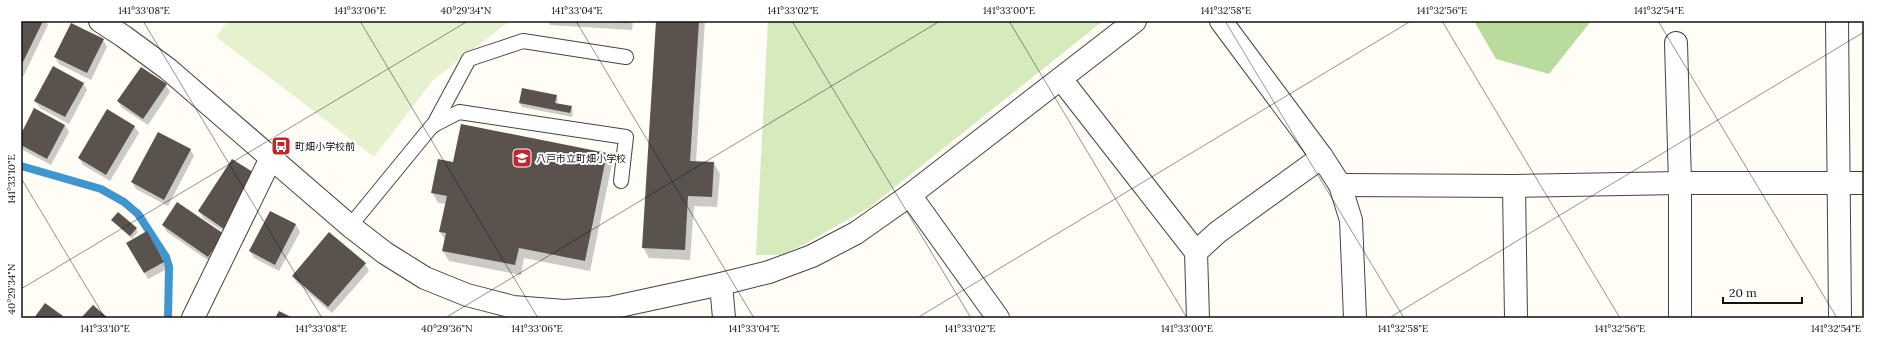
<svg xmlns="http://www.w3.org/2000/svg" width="1885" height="339" viewBox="0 0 1885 339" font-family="Lora,'Noto Sans JP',serif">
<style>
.green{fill:#d5ebbd}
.forest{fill:#b9dc9c}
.pitch{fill:#e6f2cf}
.shadow{fill:#0003}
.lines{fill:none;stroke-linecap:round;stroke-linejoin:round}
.stream{stroke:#3f96cf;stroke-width:8}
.building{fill:#5a524d}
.lane-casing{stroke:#444;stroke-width:16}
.street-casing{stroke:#444;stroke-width:24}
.lane{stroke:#fff;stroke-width:14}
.street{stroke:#fff;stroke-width:22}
.ticks{fill:none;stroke:#111;stroke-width:1;stroke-opacity:0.45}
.labels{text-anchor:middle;stroke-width:4;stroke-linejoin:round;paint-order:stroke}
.poi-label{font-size:10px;fill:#111;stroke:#fff;text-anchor:start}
.neatline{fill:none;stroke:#111;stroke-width:1.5}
.ticks-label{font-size:10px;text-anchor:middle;fill:#111}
</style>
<rect width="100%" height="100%" fill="#fffdf5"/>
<!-- green -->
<path class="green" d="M768 21H1103L870 207 803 245 781 255H756Z"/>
<!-- forest -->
<path class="forest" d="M1474 21H1591L1549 74 1496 59Z"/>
<!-- pitch -->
<path class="pitch" d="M228 21H510L433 80 374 157 216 37Z"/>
<!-- shadow -->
<g class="shadow">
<path d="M21 21H46L48 25 23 77H21Z"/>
<path d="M548 21H633L632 30 550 25Z"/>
<path d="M657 21H705L696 162 714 163 720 174 717 207 694 206 690 260 649 258 643 247Z"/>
<path d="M103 40 107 47 91 80 59 64 55 57Z"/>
<path d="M83 83 87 90 69 124 40 108 35 101Z"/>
<path d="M166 85 170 92 148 125 122 108 118 101Z"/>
<path d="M556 96 558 99 557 104 571 107 573 111 572 117 522 107 520 103Z"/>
<path d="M65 125 69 132 51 165 21 149V136Z"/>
<path d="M134 126 139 133 110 181 83 165 79 158Z"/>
<path d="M190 149 194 156 168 206 136 189 132 182Z"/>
<path d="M606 154 612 164 590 271 524 258 521 275 449 261 443 251 445 240 440 232 446 204 438 203 432 192 454 163Z"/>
<path d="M233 160 228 235 203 218 199 211Z"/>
<path d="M271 212 296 225 300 232 279 271 254 258 250 251Z"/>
<path d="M112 220 136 229 138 232 132 239Z"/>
<path d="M163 225 223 235 212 263 167 232Z"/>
<path d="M146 233 167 269 148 279 128 243Z"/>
<path d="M365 264 369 271 332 313 297 283 293 277Z"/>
</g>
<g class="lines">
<!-- stream -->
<path class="stream" d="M21 166 101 189 124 202 138 214 166 257 169 267 168 318"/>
</g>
<!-- building -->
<g class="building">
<path d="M21 21H43L21 66Z"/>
<path d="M616 21H629V23L616 22Z"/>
<path d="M656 21H699L690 161 714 162 712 197 688 196 685 250 642 248Z"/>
<path d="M71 23 104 39 87 73 54 57Z"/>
<path d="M53 66 84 83 65 117 34 101Z"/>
<path d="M141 67 167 84 143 119 117 101Z"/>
<path d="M522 88 557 95 555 103 572 106 570 113 519 103Z"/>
<path d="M34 108 65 125 47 159 21 145V134Z"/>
<path d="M107 109 135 126 106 175 78 158Z"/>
<path d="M461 124 607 153 585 261 519 248 515 265 442 251 446 233 439 232 447 196 431 193 438 159 453 162Z"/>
<path d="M158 132 191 149 164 200 131 182Z"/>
<path d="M232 159 259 176 224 229 198 211Z"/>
<path d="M177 202 224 234 208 257 162 225Z"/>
<path d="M270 211 296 224 275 265 249 251Z"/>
<path d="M118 212 137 228 130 236 111 220Z"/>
<path d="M147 231 164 262 144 273 126 243Z"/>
<path d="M329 232 366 263 328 307 292 276Z"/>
<path d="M45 303 63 316 62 318H34Z"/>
<path d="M93 305 108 318H81Z"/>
<path d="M279 311 293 318H275Z"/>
</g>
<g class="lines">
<defs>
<g id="lane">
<path d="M433 126 469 59 523 41 626 57"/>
<path d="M350 226 432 126 459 112 626 137 621 181"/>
</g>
<g id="street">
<path d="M100 21 123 36 168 69 350 226 385 253 425 278 467 295 513 307 564 311 610 308 721 284 769 272 812 256 856 233 910 195 1135 21"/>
<path d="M1221 21 1322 157 1340 185 1351 220 1355 318"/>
<path d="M1837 21 1840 318"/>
<path d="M1676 43 1680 183V318"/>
<path d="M1061 79 1196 252"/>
<path d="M1340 185 1514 186 1680 183H1864"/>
<path d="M1514 186 1516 318"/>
<path d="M910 195 998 318"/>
<path d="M721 284 724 318"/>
<path d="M193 318 271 158"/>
<path d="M1198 318 1196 252 1218 232 1322 157"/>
</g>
</defs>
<!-- lane casing -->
<use href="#lane" class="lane-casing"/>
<!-- street casing -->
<use href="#street" class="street-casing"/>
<!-- lane -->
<use href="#lane" class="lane"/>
<!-- street -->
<use href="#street" class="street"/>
</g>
<!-- ticks -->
<path class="ticks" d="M143 21 322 318M360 21 538 318M576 21 754 318M792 21 971 318M1009 21 1187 318M1225 21 1404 318M1442 21 1620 318M1658 21 1837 318M21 178 105 318M21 289 468 21M445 318 940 21M917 318 1411 21M1389 318 1864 32M1861 318 1864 316"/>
<!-- icons -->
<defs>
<symbol id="bus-square" viewBox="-11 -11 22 22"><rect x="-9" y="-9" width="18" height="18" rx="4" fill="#c4262e" stroke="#fff"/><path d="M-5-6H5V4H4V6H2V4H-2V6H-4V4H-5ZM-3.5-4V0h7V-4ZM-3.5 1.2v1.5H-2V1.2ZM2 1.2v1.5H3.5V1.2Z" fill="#fff"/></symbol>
<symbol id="school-square" viewBox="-11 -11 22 22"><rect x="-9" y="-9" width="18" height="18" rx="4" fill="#c4262e" stroke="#fff"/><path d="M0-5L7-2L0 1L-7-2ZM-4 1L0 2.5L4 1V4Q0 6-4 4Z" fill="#fff"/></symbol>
</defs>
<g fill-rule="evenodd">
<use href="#bus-square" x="270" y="135" width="22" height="22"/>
<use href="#school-square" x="511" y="147" width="22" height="22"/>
</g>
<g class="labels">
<!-- poi labels -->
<g class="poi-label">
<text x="295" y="150">町畑小学校前</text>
<text x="536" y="162">八戸市立町畑小学校</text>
</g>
</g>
<!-- border -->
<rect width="1885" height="339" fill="none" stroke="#ffffff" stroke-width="44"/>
<!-- scale -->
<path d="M1723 297v6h79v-6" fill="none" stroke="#111111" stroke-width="2"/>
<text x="1729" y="297" font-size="12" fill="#111111" stroke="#ffffff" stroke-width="3" paint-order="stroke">20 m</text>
<rect x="22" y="22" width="1841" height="295" class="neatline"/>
<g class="ticks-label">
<text x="144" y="14">141°33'08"E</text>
<text x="360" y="14">141°33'06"E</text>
<text x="466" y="14">40°29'34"N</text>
<text x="577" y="14">141°33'04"E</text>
<text x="793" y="14">141°33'02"E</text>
<text x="1009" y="14">141°33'00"E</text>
<text x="1226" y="14">141°32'58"E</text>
<text x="1442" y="14">141°32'56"E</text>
<text x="1659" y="14">141°32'54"E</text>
<text transform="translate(11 179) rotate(-90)" y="4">141°33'10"E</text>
<text transform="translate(11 289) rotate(-90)" y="4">40°29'34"N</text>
<text x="105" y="332">141°33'10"E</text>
<text x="321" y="332">141°33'08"E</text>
<text x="447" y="332">40°29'36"N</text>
<text x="537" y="332">141°33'06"E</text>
<text x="754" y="332">141°33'04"E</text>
<text x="970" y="332">141°33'02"E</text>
<text x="1187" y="332">141°33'00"E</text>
<text x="1403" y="332">141°32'58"E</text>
<text x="1620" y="332">141°32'56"E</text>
<text x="1836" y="332">141°32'54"E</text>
</g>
</svg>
